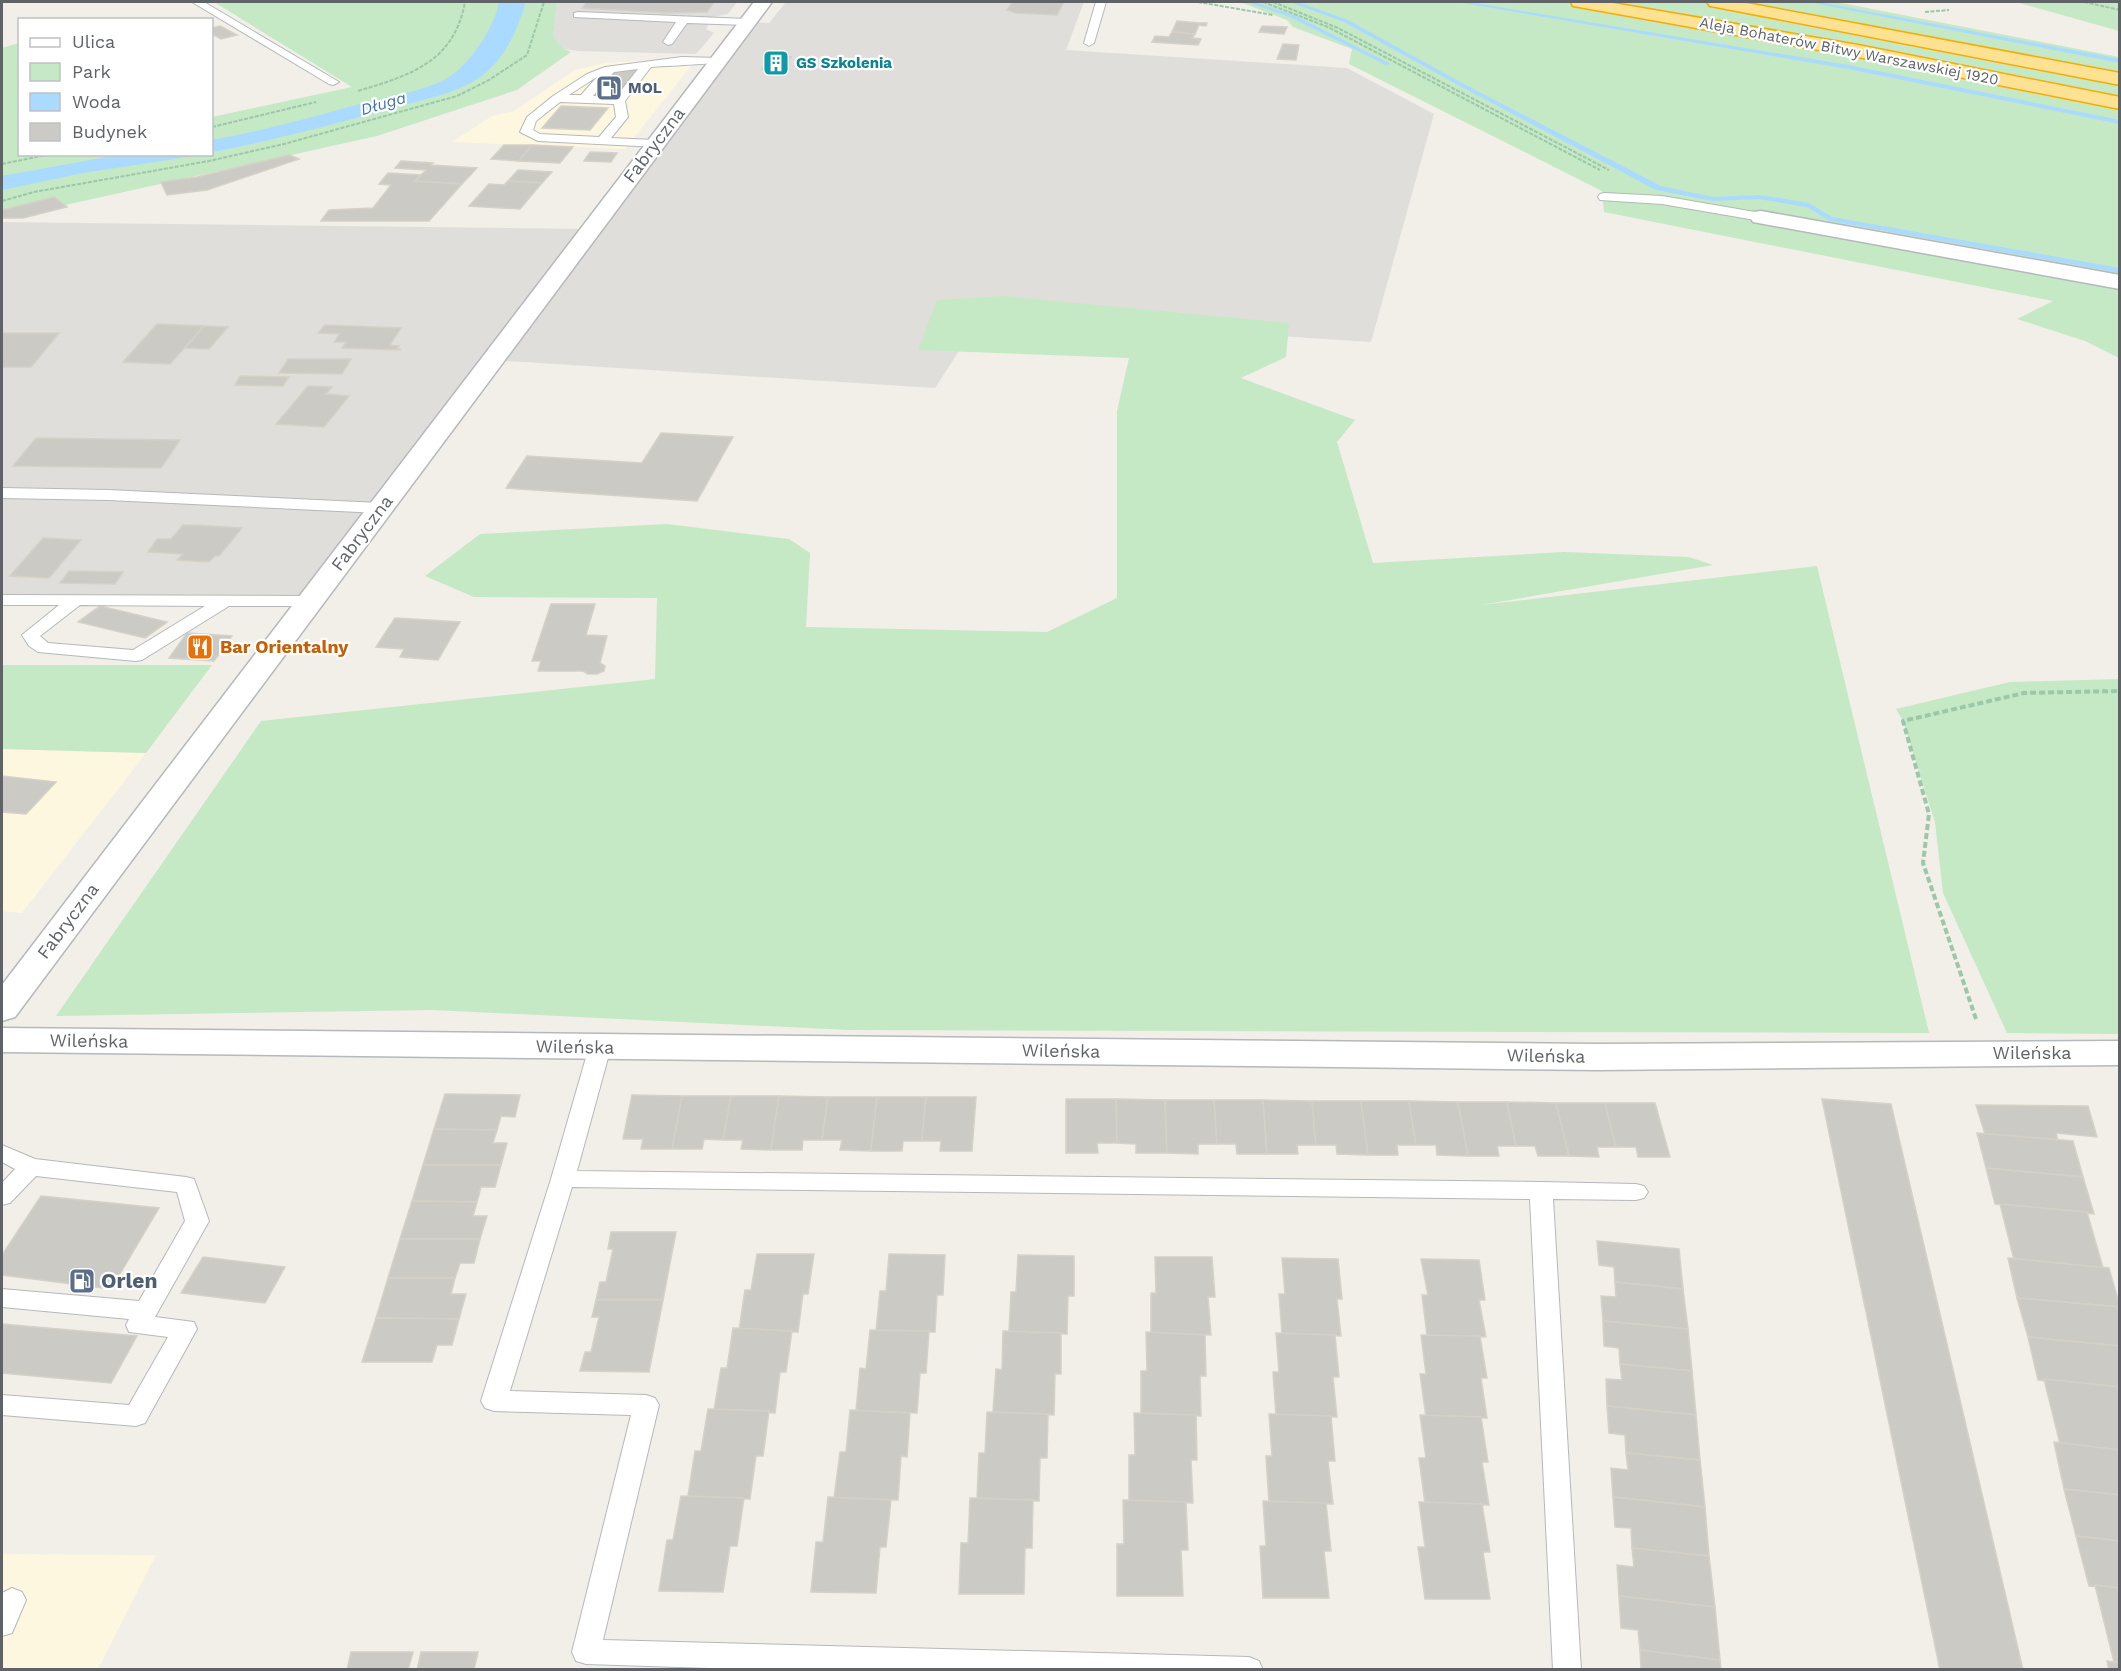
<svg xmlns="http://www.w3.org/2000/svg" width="2121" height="1671" viewBox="0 0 2121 1671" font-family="'Work Sans',sans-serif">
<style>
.commercial{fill:#fef7e0}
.industrial{fill:#e0deda}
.green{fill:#c5e8c5}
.water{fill:#aadaff}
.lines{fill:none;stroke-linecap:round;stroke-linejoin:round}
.stream{fill:#aadaff;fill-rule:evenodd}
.building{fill:#cccac5;stroke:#d6d1c6;stroke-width:1.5}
.service-casing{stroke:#b5b8bc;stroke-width:2}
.minor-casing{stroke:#b5b8bc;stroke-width:3}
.tertiary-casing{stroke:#b5b8bc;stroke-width:3}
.motorway-casing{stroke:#f9ab00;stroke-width:3}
.path-far1{stroke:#9cc7a9;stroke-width:2;stroke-dasharray:4 1.5;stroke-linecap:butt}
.path{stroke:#9cc7a9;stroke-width:4;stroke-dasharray:6 3;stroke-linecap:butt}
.service{fill:#fff;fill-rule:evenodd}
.minor{fill:#fff;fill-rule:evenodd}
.tertiary{fill:#fff;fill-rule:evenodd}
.motorway{fill:#fde293;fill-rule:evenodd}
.labels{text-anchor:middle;stroke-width:4.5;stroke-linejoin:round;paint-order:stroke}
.far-street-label{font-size:15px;fill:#5f6368;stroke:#fff}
.far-culture-label{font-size:15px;font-weight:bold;fill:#0d838f;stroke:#fff;text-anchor:start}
.far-service-label{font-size:15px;font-weight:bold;fill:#4e5e75;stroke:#fff;text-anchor:start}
.far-water-label{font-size:16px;font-style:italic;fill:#4174aa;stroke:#fff}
.street-label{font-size:18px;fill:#5f6368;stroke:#fff}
.food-label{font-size:18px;font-weight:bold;fill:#c56008;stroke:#fff;text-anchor:start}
.near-service-label{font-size:21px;font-weight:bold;fill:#4e5e75;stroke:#fff;text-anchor:start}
</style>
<rect width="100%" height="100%" fill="#f1efe8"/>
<!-- commercial -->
<g class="commercial">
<path d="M698 57 625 149 452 142 492 116 514 111 575 70 605 63Z"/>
<path d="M2 749 146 753 22 913 2 911Z"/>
<path d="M2 1554 156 1555 98 1669 2 1670Z"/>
</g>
<!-- industrial -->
<g class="industrial">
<path d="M557 2H737L728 14 713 17 706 29 714 33 696 54 578 51 564 49 553 37Z"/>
<path d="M786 2H1084L1066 50 1347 68 1434 114 1371 342 981 317 935 388 491 360 311 601 2 596V222L590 229 747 22 769 23Z"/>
</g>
<!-- green -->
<g class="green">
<path d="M214 2H557L553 37 564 49 571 52 517 90 377 136 2 219V48L19 43 20 154H212V117L352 87Z"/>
<path d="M1240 2H1836L2119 57V358L2085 341 2017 319 2053 301 1604 212 1602 191 1349 64 1352 49 1293 27 1287 20Z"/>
<path d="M2015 2H2119V31L2016 2Z"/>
<path d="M1004 296 1289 323 1286 357 1241 378 1355 420 1337 442 1373 563 1564 552 1689 557 1713 565 1481 605 1817 566 1929 1033 849 1030 433 1010 56 1016 261 721 655 679 657 598 474 597 425 576 480 534 667 524 789 539 810 553 806 627 1047 632 1117 598V411L1129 358 918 350 937 300Z"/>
<path d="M2 665H212L146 753 2 749Z"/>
<path d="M2119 679V1034L2007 1033 1943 893 1935 822 1903 721 1896 709 2010 682Z"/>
</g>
<!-- water -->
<g class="water">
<path d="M499 2H526C517 30 507 56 483 75 458 94 423 99 393 108 333 124 273 141 212 152V140C264 131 315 116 367 102 393 96 423 91 446 79 469 66 495 27 499 2Z"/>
<path d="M123 154 200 155 83 173 2 190V176Z"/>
</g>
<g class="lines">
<!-- stream -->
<g class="stream">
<path d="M1246 2H1254L1294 15 1391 64 1386 65 1290 17Z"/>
<path d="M1290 2H1298L1348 20 1462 83 1661 186 1713 197 1759 195 1809 203 1832 217 2120 268V273L1830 221 1807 207 1759 199 1713 201 1656 190 1458 85 1344 22Z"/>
<path d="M1457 2H1469L1848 65 2120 120V124L1848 69Z"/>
<path d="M1808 2H1819L2120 59V63Z"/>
</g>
</g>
<!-- building -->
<g class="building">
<path d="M587 2H714L707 12 665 13 582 8Z"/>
<path d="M1012 2H1064L1057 15 1016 13 1007 10Z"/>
<path d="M1177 21 1199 23H1207L1206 26 1199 25 1195 34 1172 32Z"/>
<path d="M220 26 237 35 221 39 212 34V28Z"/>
<path d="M1262 26 1287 27 1284 34 1259 32Z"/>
<path d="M1172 32 1195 34 1192 38 1201 39 1198 45 1152 42 1155 36 1169 37Z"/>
<path d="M1283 44 1299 45 1296 60 1277 59Z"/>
<path d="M772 56 791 57 781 70 762 69Z"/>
<path d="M611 66 641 68 619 96 587 94Z"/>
<path d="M561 106 608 108 590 130 542 128Z"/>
<path d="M504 145H532L519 161 491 159Z"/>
<path d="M532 145 573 147 560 163 519 161Z"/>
<path d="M590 152 617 153 611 162 584 161Z"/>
<path d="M289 155 299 159 207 190 167 195 161 182 197 177Z"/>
<path d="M401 161 433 163 431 165 477 168 462 184 415 181 426 170 395 168Z"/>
<path d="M518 170 552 172 542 183 508 181Z"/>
<path d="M388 173 421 175 415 181 462 184 429 221H321L329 210 373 208 391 185 379 184Z"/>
<path d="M508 181 542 183 520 209 469 206 489 184 504 185Z"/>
<path d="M54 197 67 207 23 218H2V210Z"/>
<path d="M157 324 204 326 170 364 123 362Z"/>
<path d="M325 325 401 328 390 345 399 346 396 349H400V350L342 348 346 342H334L340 334 318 333Z"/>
<path d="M204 326 228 327 209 349 185 348Z"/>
<path d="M2 333H59L31 367H2Z"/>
<path d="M288 359H351L342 374 279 373Z"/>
<path d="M240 376 289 377 283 386 235 385Z"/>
<path d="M308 386 332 387 326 394 349 396 324 427 276 424Z"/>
<path d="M661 433 733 437 697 501 506 488 527 456 642 463Z"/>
<path d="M36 438 180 440 161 468 13 466Z"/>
<path d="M183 525H196L242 528 219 556H215L209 562 177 560 183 554 148 552 157 539H171Z"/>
<path d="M43 538 81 540 49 578 10 576Z"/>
<path d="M69 571 123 572 115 584 60 583Z"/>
<path d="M551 604H595L586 635 607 636 600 663 605 666 604 671 597 674H588L583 671H538L541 661H532Z"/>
<path d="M100 606 167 622 145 638 78 622Z"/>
<path d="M395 618 460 622 438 660 400 657 404 649 376 647Z"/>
<path d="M187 633 232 636 214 661 169 658Z"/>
<path d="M2 776 56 782 26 814 2 812Z"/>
<path d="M445 1094 520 1095 515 1117 501 1116 497 1130 434 1129Z"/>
<path d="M632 1095 682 1096 672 1149H641L643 1139H623Z"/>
<path d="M682 1096H731L723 1140 704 1139 702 1149H672Z"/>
<path d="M731 1096H779L771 1150 741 1149 743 1140H723Z"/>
<path d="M779 1096 828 1097 822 1140H803L802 1150H771Z"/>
<path d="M828 1097H877L871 1151 840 1150 842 1140H822Z"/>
<path d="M877 1097H926L922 1141H903L902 1151H871Z"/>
<path d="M926 1097H976L972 1151H940L941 1141H922Z"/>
<path d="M1066 1099H1116L1117 1143H1097L1098 1153H1066Z"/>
<path d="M1116 1099 1165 1100 1167 1153H1136V1144L1117 1143Z"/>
<path d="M1822 1099 1891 1104 2023 1670H1940Z"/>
<path d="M1165 1100H1214L1217 1144H1198V1154L1167 1153Z"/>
<path d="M1214 1100H1263L1267 1154H1237L1236 1144H1217Z"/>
<path d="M1263 1100 1312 1101 1316 1145H1297L1298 1154H1267Z"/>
<path d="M1312 1101H1361L1368 1155 1337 1154 1336 1145H1316Z"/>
<path d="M1361 1101H1409L1416 1145H1397L1398 1155H1368Z"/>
<path d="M1409 1101 1458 1102 1468 1156 1437 1155 1436 1145H1416Z"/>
<path d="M1458 1102H1507L1516 1146H1497L1499 1156H1468Z"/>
<path d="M1507 1102 1556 1103 1569 1156H1538L1535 1146H1516Z"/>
<path d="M1556 1103H1605L1616 1147H1597L1599 1157 1569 1156Z"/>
<path d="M1605 1103H1655L1670 1157H1638L1636 1147H1616Z"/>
<path d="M1976 1105 2088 1106 2097 1137 2056 1133 2058 1141 1985 1134Z"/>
<path d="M434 1129 497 1130 493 1143H507L501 1165H423Z"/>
<path d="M1977 1133 2073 1141 2083 1177 1986 1168Z"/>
<path d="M423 1165H501L495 1187H481L477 1202 412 1201Z"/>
<path d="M1986 1168 2083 1177 2094 1214 1995 1204Z"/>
<path d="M41 1196 159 1208 111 1289 2 1275V1255Z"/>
<path d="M412 1201 477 1202 473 1216H487L480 1239H400Z"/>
<path d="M2000 1204 2087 1212 2103 1268 2014 1260Z"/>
<path d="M611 1232H676L663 1300H596L600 1282H606L613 1249H608Z"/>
<path d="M400 1239H480L474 1263H460L455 1278H388Z"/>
<path d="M1597 1241 1679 1249 1683 1289 1615 1282 1614 1267 1599 1265Z"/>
<path d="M757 1254H814L808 1294H803L798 1332 739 1330 745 1290H751Z"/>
<path d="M889 1254 945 1255 943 1295H937L935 1332 876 1331 880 1291H886Z"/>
<path d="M1018 1255 1074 1256V1296H1068L1067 1334 1009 1332 1011 1292H1016Z"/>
<path d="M203 1257 285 1267 265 1303 181 1293Z"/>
<path d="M1155 1257H1212L1215 1297H1208L1211 1335 1151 1333V1293H1156Z"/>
<path d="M1282 1258 1338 1259 1342 1299H1337L1341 1336 1282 1334 1279 1294H1285Z"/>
<path d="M2008 1258 2109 1268 2120 1307 2017 1298Z"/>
<path d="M1421 1259 1479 1260 1485 1300H1479L1486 1337 1427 1335 1422 1295H1428Z"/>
<path d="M388 1278H455L451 1294H466L459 1319 376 1318Z"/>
<path d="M1615 1282 1683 1289 1688 1329 1603 1321 1601 1296 1616 1297Z"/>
<path d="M2017 1298 2120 1307V1346L2028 1337Z"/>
<path d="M596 1300H663L649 1372 580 1371 585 1352H591L599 1317H592Z"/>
<path d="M376 1318 459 1319 452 1345H437L432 1362H362Z"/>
<path d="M1603 1321 1688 1329 1692 1371 1620 1364 1619 1348 1604 1346Z"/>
<path d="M2 1324 137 1336 111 1383 2 1373Z"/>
<path d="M733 1328 792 1331 786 1372H780L775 1413 714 1410 721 1368H727Z"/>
<path d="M870 1330 929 1331 926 1373H920L917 1413 856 1411 860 1368 866 1369Z"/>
<path d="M1003 1331 1061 1333V1374H1055L1054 1415 993 1412 996 1369 1002 1370Z"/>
<path d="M1146 1332 1205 1335 1206 1376H1200L1201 1416 1141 1413V1371H1147Z"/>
<path d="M1276 1333 1335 1335 1339 1377H1333L1337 1417 1276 1416 1273 1372H1279Z"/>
<path d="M1421 1335 1480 1336 1487 1378H1481L1487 1418 1426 1417 1420 1374H1426Z"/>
<path d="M2028 1337 2120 1346V1387L2038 1380Z"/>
<path d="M1620 1364 1692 1371 1696 1415 1607 1406 1606 1379 1622 1380Z"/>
<path d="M2044 1379 2120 1387V1450L2060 1444Z"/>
<path d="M1607 1406 1696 1415 1700 1460 1626 1453 1625 1435 1609 1433Z"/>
<path d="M708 1409 769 1411 763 1456H756L750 1499 688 1496 695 1451H701Z"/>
<path d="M850 1410 910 1413 907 1457 901 1456 898 1500 834 1498 840 1452H846Z"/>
<path d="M987 1412 1048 1414 1047 1458H1040L1039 1501 977 1499 979 1453H985Z"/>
<path d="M1134 1413 1196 1415 1197 1460H1191L1193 1503 1129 1501V1455H1135Z"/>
<path d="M1269 1414 1331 1416 1335 1461H1328L1333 1504 1269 1503 1266 1456H1272Z"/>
<path d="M1420 1415 1481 1417 1488 1462H1482L1489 1505 1425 1504 1419 1458H1426Z"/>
<path d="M2054 1442 2120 1450V1495L2064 1489Z"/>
<path d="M1626 1453 1700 1460 1705 1507 1613 1497 1611 1468 1628 1470Z"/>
<path d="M2064 1489 2120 1495V1541L2076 1536Z"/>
<path d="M681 1496 744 1498 737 1546H730L723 1592 659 1591 667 1540H673Z"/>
<path d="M828 1497 891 1500 886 1547H880L876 1593 811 1592 816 1542H823Z"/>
<path d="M1613 1497 1705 1507 1709 1556 1632 1548 1631 1528 1615 1527Z"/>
<path d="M970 1498 1033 1500 1032 1548H1025L1024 1594H959L961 1543H968Z"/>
<path d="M1123 1500 1186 1502 1188 1550H1181L1183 1596H1117V1544H1124Z"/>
<path d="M1263 1501 1326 1503 1331 1551H1324L1329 1598H1263L1260 1546H1266Z"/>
<path d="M1419 1502 1482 1504 1490 1552H1483L1490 1599H1425L1418 1547H1425Z"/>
<path d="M2076 1536 2120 1541V1588L2089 1586Z"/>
<path d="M1632 1548 1709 1556 1715 1607 1619 1596 1617 1565 1634 1567Z"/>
<path d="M2095 1585 2120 1588V1663L2114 1662Z"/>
<path d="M1619 1596 1715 1607 1720 1660 1640 1650 1638 1630 1621 1628Z"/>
<path d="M1640 1650 1720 1660 1721 1670H1641Z"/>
<path d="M351 1652H413L408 1670H347Z"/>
<path d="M421 1652H478L474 1670H417Z"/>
<path d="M2107 1661 2120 1663V1670H2109Z"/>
</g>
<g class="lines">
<defs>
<g id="service">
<path d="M192 2H204L339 82 333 85 329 84Z"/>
<path d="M1096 2H1106L1094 43 1089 46 1084 43Z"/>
<path d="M578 12 747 19 752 22 747 25 687 23 672 44 668 45 663 42 676 22 574 17V13Z"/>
<path d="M682 57 718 58 724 61C720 64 663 66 651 67L625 101 628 117 611 138 654 140 658 141V147L538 141 520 132 527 117 553 96 587 74 605 67ZM638 69 616 97 593 96 614 72ZM597 77 581 95H569L595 78ZM560 102 614 104 616 117 599 137 540 134 533 130 536 121Z"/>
<path d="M1604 193 1662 196 1761 213 1767 217 1761 221 1662 204 1600 200 1598 197 1600 194Z"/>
<path d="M2 488 108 490 380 503 388 508 380 513 108 500 2 498Z"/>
<path d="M2 595 311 596 317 597 319 601 317 605 311 606H229L142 660 136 661 38 652 29 646 22 635 59 605H2ZM80 605 205 606 133 650 48 643 40 636Z"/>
<path d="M600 1040 608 1042 611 1047 577 1171 1541 1182 1636 1184 1644 1186 1648 1192 1644 1198 1636 1200 1553 1199 1581 1670H1553L1530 1199 572 1187 510 1391 646 1395 655 1398 659 1405 603 1640 1249 1657 1259 1661 1263 1670H772L586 1664 576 1661 572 1652 631 1415 494 1411 485 1408 481 1401 551 1179 589 1047 592 1042Z"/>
<path d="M2 1145 35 1159 186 1177 194 1179 209 1221 155 1317 194 1322 197 1329 145 1423 136 1426 2 1415V1395L129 1405 168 1337 129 1332 126 1325 129 1319 2 1307V1289L139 1301 185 1221 177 1192 36 1176 10 1203 2 1205V1183L15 1169 2 1162Z"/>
<path d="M12 1588 22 1592 26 1600 12 1633 2 1636V1593Z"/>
</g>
<g id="minor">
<path d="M1761 211 2120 275V289L1753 222 1750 217 1753 212Z"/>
<path d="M2 1028 1598 1044 2120 1041V1065L1598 1070 2 1052Z"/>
</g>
<path id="tertiary" d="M754 2H772L15 1017 2 1021V985Z"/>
<g id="motorway">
<path d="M1571 2H1607L1858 45 2120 97V109L1858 57 1579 7 1573 6Z"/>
<path d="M1707 2H1741L2120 73V85L1716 7 1710 6Z"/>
</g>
</defs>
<!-- service casing -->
<use href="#service" class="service-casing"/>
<!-- minor casing -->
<use href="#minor" class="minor-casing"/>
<!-- tertiary casing -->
<use href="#tertiary" class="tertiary-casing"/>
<!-- motorway casing -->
<use href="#motorway" class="motorway-casing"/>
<!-- path-far1 -->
<g class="path-far1">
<path d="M1198 2 1273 15"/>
<path d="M1263 2 1328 27 1600 170"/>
<path d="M1273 2 1338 28 1609 170"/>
<path d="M2084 2 2120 10"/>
<path d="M1925 12 1949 10"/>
<path d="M358 91C411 75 454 62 465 2"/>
<path d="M212 127 316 102"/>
<path d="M2 164 51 154"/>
<path d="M2 201 34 192 209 161 284 144 457 96 489 80 527 55 544 2"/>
</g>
<!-- path -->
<path class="path" d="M1976 1019 1923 863 1929 814 1903 721 2024 693 2120 691"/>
<!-- service -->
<use href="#service" class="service"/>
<!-- minor -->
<use href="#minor" class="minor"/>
<!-- tertiary -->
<use href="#tertiary" class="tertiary"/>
<!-- motorway -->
<use href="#motorway" class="motorway"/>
</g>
<!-- icons -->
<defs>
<symbol id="building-square" viewBox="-11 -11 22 22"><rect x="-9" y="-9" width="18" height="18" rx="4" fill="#0f9aa8" stroke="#fff"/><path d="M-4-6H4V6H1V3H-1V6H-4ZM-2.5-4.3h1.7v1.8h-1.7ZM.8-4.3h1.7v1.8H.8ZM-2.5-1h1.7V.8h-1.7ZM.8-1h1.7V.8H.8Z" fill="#fff"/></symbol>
<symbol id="fuel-square" viewBox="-11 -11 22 22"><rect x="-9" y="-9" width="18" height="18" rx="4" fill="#5c6f8a" stroke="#fff"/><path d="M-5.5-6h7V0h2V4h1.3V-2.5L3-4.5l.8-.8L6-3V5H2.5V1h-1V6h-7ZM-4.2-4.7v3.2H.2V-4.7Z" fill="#fff"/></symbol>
<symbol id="restaurant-square" viewBox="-11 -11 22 22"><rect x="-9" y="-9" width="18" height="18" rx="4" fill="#e8710a" stroke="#fff"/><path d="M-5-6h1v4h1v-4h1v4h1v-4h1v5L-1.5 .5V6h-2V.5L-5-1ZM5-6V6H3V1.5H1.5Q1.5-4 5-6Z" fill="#fff"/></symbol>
</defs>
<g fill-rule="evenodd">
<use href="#building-square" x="761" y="48" width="30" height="30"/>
<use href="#fuel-square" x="594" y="73" width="30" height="30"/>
<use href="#restaurant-square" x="185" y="632" width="30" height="30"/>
<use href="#fuel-square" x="67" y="1266" width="30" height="30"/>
</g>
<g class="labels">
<!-- far-street labels -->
<g class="far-street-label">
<text transform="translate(1849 51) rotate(11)" y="5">Aleja Bohaterów Bitwy Warszawskiej 1920</text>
</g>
<!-- far-culture labels -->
<g class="far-culture-label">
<text x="796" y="68">GS Szkolenia</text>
</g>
<!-- far-service labels -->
<g class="far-service-label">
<text x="628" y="93">MOL</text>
</g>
<!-- far-water labels -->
<g class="far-water-label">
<text transform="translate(383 103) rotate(-16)" y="6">Długa</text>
</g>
<!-- street labels -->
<g class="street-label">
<text transform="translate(654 145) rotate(-53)" y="6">Fabryczna</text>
<text transform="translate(362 533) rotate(-53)" y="6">Fabryczna</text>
<text transform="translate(68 921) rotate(-53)" y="6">Fabryczna</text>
<text transform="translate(89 1041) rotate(1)" y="6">Wileńska</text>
<text transform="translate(575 1047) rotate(1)" y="6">Wileńska</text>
<text transform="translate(1061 1051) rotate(1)" y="6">Wileńska</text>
<text x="2032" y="1059">Wileńska</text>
<text transform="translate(1546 1056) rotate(1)" y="6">Wileńska</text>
</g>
<!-- food labels -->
<g class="food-label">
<text x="220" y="653">Bar Orientalny</text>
</g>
<!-- near-service labels -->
<g class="near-service-label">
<text x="101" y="1288">Orlen</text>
</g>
</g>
<!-- border -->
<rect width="2121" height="1671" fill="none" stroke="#5f6368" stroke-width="6"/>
<!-- legend -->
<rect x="18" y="18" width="195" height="138" fill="#ffffff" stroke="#bfc1c3" stroke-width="1.5"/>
<rect x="30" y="38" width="30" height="9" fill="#ffffff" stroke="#bfc1c3" stroke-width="1.5"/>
<text x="72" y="48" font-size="18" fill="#5f6368">Ulica</text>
<rect x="30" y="63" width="30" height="18" fill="#c5e8c5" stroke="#bfc1c3" stroke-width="1.5"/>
<text x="72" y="78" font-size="18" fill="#5f6368">Park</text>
<rect x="30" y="93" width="30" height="18" fill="#aadaff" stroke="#bfc1c3" stroke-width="1.5"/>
<text x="72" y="108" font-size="18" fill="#5f6368">Woda</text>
<rect x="30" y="123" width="30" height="18" fill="#cccac5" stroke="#bfc1c3" stroke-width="1.5"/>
<text x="72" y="138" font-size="18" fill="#5f6368">Budynek</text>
</svg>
